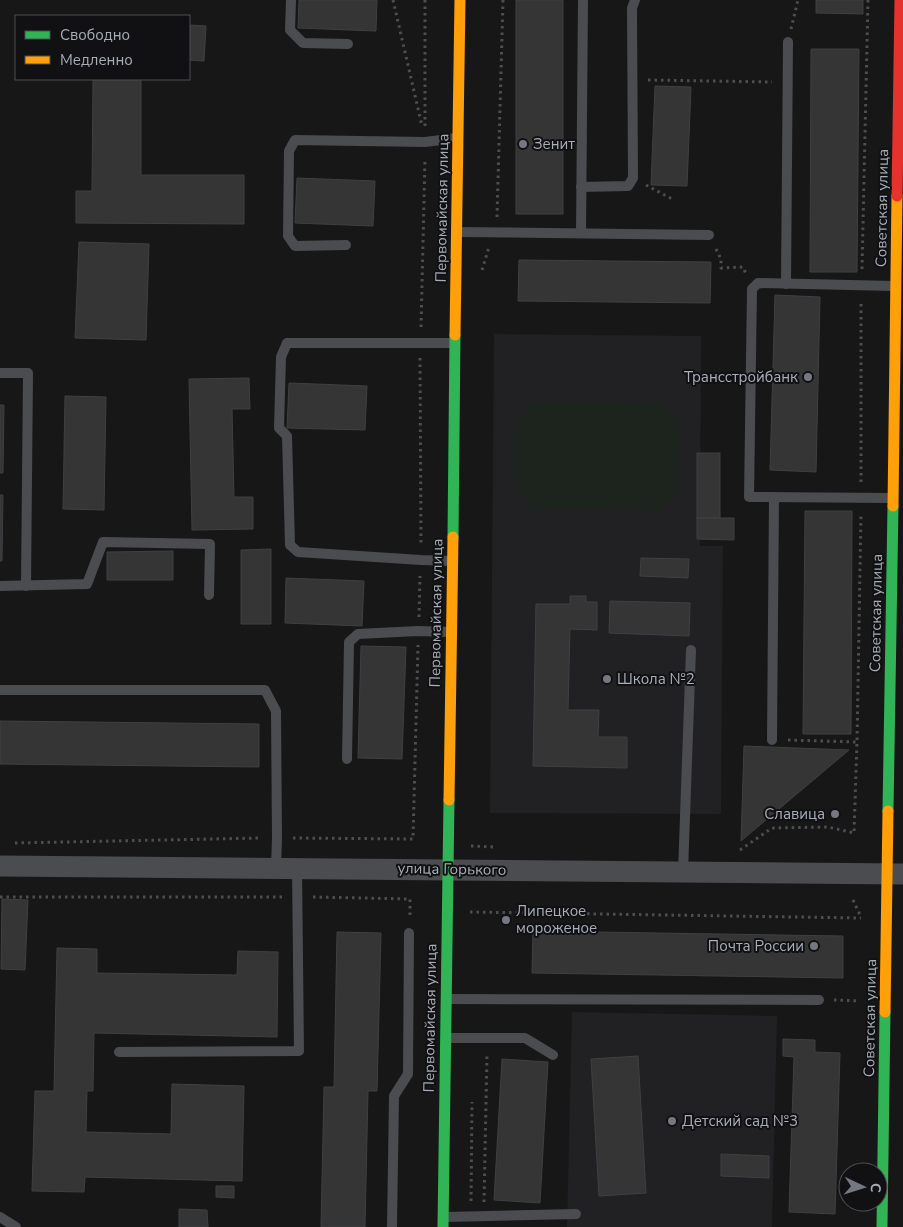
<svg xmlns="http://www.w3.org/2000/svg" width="903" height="1227" viewBox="0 0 903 1227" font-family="'Nunito Sans',sans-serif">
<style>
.built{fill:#212123}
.green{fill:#1d241e}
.building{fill:#353536;stroke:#3f4043}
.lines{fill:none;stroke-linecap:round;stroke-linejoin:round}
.path{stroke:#4d4e52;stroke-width:3;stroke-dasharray:2.5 4;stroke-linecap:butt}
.lane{stroke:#4b4c50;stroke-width:10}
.street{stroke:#4b4c50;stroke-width:21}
.fast{stroke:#30b455;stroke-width:11}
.slow{stroke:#ff9f0a;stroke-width:11}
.jam{stroke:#e5322d;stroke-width:11}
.poi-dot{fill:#757880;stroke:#111113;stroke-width:2}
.labels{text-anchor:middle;stroke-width:4;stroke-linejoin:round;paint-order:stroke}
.poi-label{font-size:15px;fill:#a8adb8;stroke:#111113;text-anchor:start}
.street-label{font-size:15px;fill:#a8adb8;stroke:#111113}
</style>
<rect width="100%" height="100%" fill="#171717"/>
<!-- built -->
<g class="built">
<path d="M494 334 701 336 700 546H723L721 814 490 813Z"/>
<path d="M572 1012 777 1016 772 1227H567Z"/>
</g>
<!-- green -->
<path class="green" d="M533 403 663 405 679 422 678 496 661 511 531 506 518 490V421Z"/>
<!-- building -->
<g class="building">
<path d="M299 0H377L376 31 298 28Z"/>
<rect x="516" y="0" width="47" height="214"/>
<path d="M816 0H863V14L816 13Z"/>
<path d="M189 25 206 26 204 61 189 60Z"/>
<path d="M811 49H859L857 272H810Z"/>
<path d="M93 79H141V175H244V224L76 223V191H92Z"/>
<path d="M655 86 691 87 687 186 651 185Z"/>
<path d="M297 178 375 181 373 226 295 223Z"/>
<path d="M79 242 149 244 146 340 75 338Z"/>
<path d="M519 260 711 262 710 303 518 301Z"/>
<path d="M775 295 820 297 816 472 770 470Z"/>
<path d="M249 378 250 409H232L234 497H253V529L192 530 189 379Z"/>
<path d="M289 383 367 386 365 430 287 428Z"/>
<path d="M65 396 106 397 104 510 63 509Z"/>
<path d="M0 405H4L3 473H0Z"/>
<rect x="697" y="453" width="23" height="65"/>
<path d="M0 495H3L2 561H0Z"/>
<path d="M805 511H852L851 734H803Z"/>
<path d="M697 518H734V540L697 539Z"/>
<path d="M271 549V624H241V550Z"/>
<path d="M173 551V580H107V552Z"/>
<path d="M641 558 689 559 688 578 640 576Z"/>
<path d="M286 578 364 581 362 626 285 623Z"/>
<path d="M570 596H586V602H597V630L570 629 568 710H599L598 737H627V768L533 766 536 604H570Z"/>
<path d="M610 601 690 603 689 636 609 633Z"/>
<path d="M361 646 406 647 402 759 358 758Z"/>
<path d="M0 721 259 724V767L0 764Z"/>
<path d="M744 746 849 750 741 841Z"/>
<path d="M2 899 28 900 25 970 1 969Z"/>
<path d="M533 931 843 936V978L532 973Z"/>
<path d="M337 932 381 933 377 1091H368L365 1227H321L324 1087H334Z"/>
<path d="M57 948 97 949V973L237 975 238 951 278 952 277 1037 94 1033 93 1091H87L86 1132 171 1134 172 1084 244 1086 242 1181 85 1177 84 1192 32 1191 35 1091H54Z"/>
<path d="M783 1039 815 1040V1052L840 1053 835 1214 789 1212 794 1057 783 1056Z"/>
<path d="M638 1056 646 1193 599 1196 591 1059Z"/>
<path d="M502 1059 548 1062 540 1203 494 1200Z"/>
<path d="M721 1154 769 1156V1178L721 1176Z"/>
<path d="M216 1186H234V1198L216 1197Z"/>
<path d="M179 1209 207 1210 208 1227H179Z"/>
</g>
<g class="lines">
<!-- path -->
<g class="path">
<path d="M393 0 422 126"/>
<path d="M425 0V127"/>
<path d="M791 29 798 0"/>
<path d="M648 80 772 82"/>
<path d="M646 185 674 200"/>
<path d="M497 217 503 0"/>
<path d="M716 249 721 259V268L743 267 746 274"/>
<path d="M862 269 868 0"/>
<path d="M482 270 489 247"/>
<path d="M421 327 425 158"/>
<path d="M420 358 421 544"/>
<path d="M861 482V301"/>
<path d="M419 617 420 576"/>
<path d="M788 740 857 742"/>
<path d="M293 838 413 839 418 645"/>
<path d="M15 843 261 838"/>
<path d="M471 846 495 847"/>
<path d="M740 850 772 828 828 827 854 833 857 742 861 513"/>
<path d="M0 897H282"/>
<path d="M313 897 410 899V918"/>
<path d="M853 900 861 917"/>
<path d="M470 912 861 918"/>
<path d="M834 1000 860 1001"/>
<path d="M471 1201 472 1102"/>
<path d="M484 1202 487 1054"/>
</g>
<!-- lane -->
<g class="lane">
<path d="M291 0 290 30 303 43 348 44"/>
<path d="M581 187 628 186 633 178 632 8 635 0"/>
<path d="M458 232 709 235"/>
<path d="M581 233 583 0"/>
<path d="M346 245 295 246 288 236 289 151 295 140 425 142 457 138"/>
<path d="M786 284 788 42"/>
<path d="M0 373H28L26 586"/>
<path d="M892 498 749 497 752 289 758 283 894 286"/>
<path d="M451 561 421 560 298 552 290 545 287 436 279 428 281 357 287 343H454"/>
<path d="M0 586 87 584 103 542 210 544 209 595"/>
<path d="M0 690H265L276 711 277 838 276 868"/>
<path d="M772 740 774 497"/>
<path d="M347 759 349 642 358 634 418 631 450 632"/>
<path d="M683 872 691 650"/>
<path d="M448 999 819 1000"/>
<path d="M446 1038H525L553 1055"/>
<path d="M119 1052 299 1051 297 868"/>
<path d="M0 1217 16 1227"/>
<path d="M445 1217 576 1214"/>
<path d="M392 1227 394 1096 408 1074 409 933"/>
</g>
<!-- street -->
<path class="street" d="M0 866 903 874"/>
<!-- fast -->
<g class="fast">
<path d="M453 537 455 335"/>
<path d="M888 811 893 506"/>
<path d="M443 1227 449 800"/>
<path d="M882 1227 885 1012"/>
</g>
<!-- slow -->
<g class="slow">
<path d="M455 335 460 0"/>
<path d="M893 506 897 196"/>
<path d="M449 800 453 537"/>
<path d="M885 1012 888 811"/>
</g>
<!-- jam -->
<path class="jam" d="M897 196 900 0"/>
</g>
<!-- markers -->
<g class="poi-dot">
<circle cx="523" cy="144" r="5"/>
<circle cx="808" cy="377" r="5"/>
<circle cx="607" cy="679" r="5"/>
<circle cx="835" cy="814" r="5"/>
<circle cx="506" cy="920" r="5"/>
<circle cx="814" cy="946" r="5"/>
<circle cx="672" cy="1121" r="5"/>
</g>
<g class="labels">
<!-- poi labels -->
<g class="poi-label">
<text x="533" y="149">Зенит</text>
<text x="798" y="382" text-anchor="end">Трансстройбанк</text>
<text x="617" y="684">Школа №2</text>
<text x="825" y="819" text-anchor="end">Славица</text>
<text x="516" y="916">Липецкое<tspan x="516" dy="17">мороженое</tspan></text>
<text x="804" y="951" text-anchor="end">Почта России</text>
<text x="682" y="1126">Детский сад №3</text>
</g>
<!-- street labels -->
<g class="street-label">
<text transform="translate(442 208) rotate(-89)" y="5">Первомайская улица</text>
<text transform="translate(882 208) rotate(-89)" y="5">Советская улица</text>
<text transform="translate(436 613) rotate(-89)" y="5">Первомайская улица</text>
<text transform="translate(876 613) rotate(-89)" y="5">Советская улица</text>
<text transform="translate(452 869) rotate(1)" y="5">улица Горького</text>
<text transform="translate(430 1018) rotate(-89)" y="5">Первомайская улица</text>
<text transform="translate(870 1018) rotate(-89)" y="5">Советская улица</text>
</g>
</g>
<!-- legend -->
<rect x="15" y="15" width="175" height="65" fill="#111113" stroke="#4d4f55"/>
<rect x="25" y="31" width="25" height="8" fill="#30b455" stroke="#4d4f55"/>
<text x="60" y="40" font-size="15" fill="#a8adb8">Свободно</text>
<rect x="25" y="56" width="25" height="8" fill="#ff9f0a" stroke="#4d4f55"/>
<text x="60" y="65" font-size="15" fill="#a8adb8">Медленно</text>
<!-- north arrow -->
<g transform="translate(863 1187) rotate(94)"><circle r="24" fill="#111113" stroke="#4d4f55"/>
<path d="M0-4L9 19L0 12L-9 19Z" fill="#757880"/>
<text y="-8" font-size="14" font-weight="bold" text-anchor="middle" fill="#a8adb8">С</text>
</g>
</svg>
